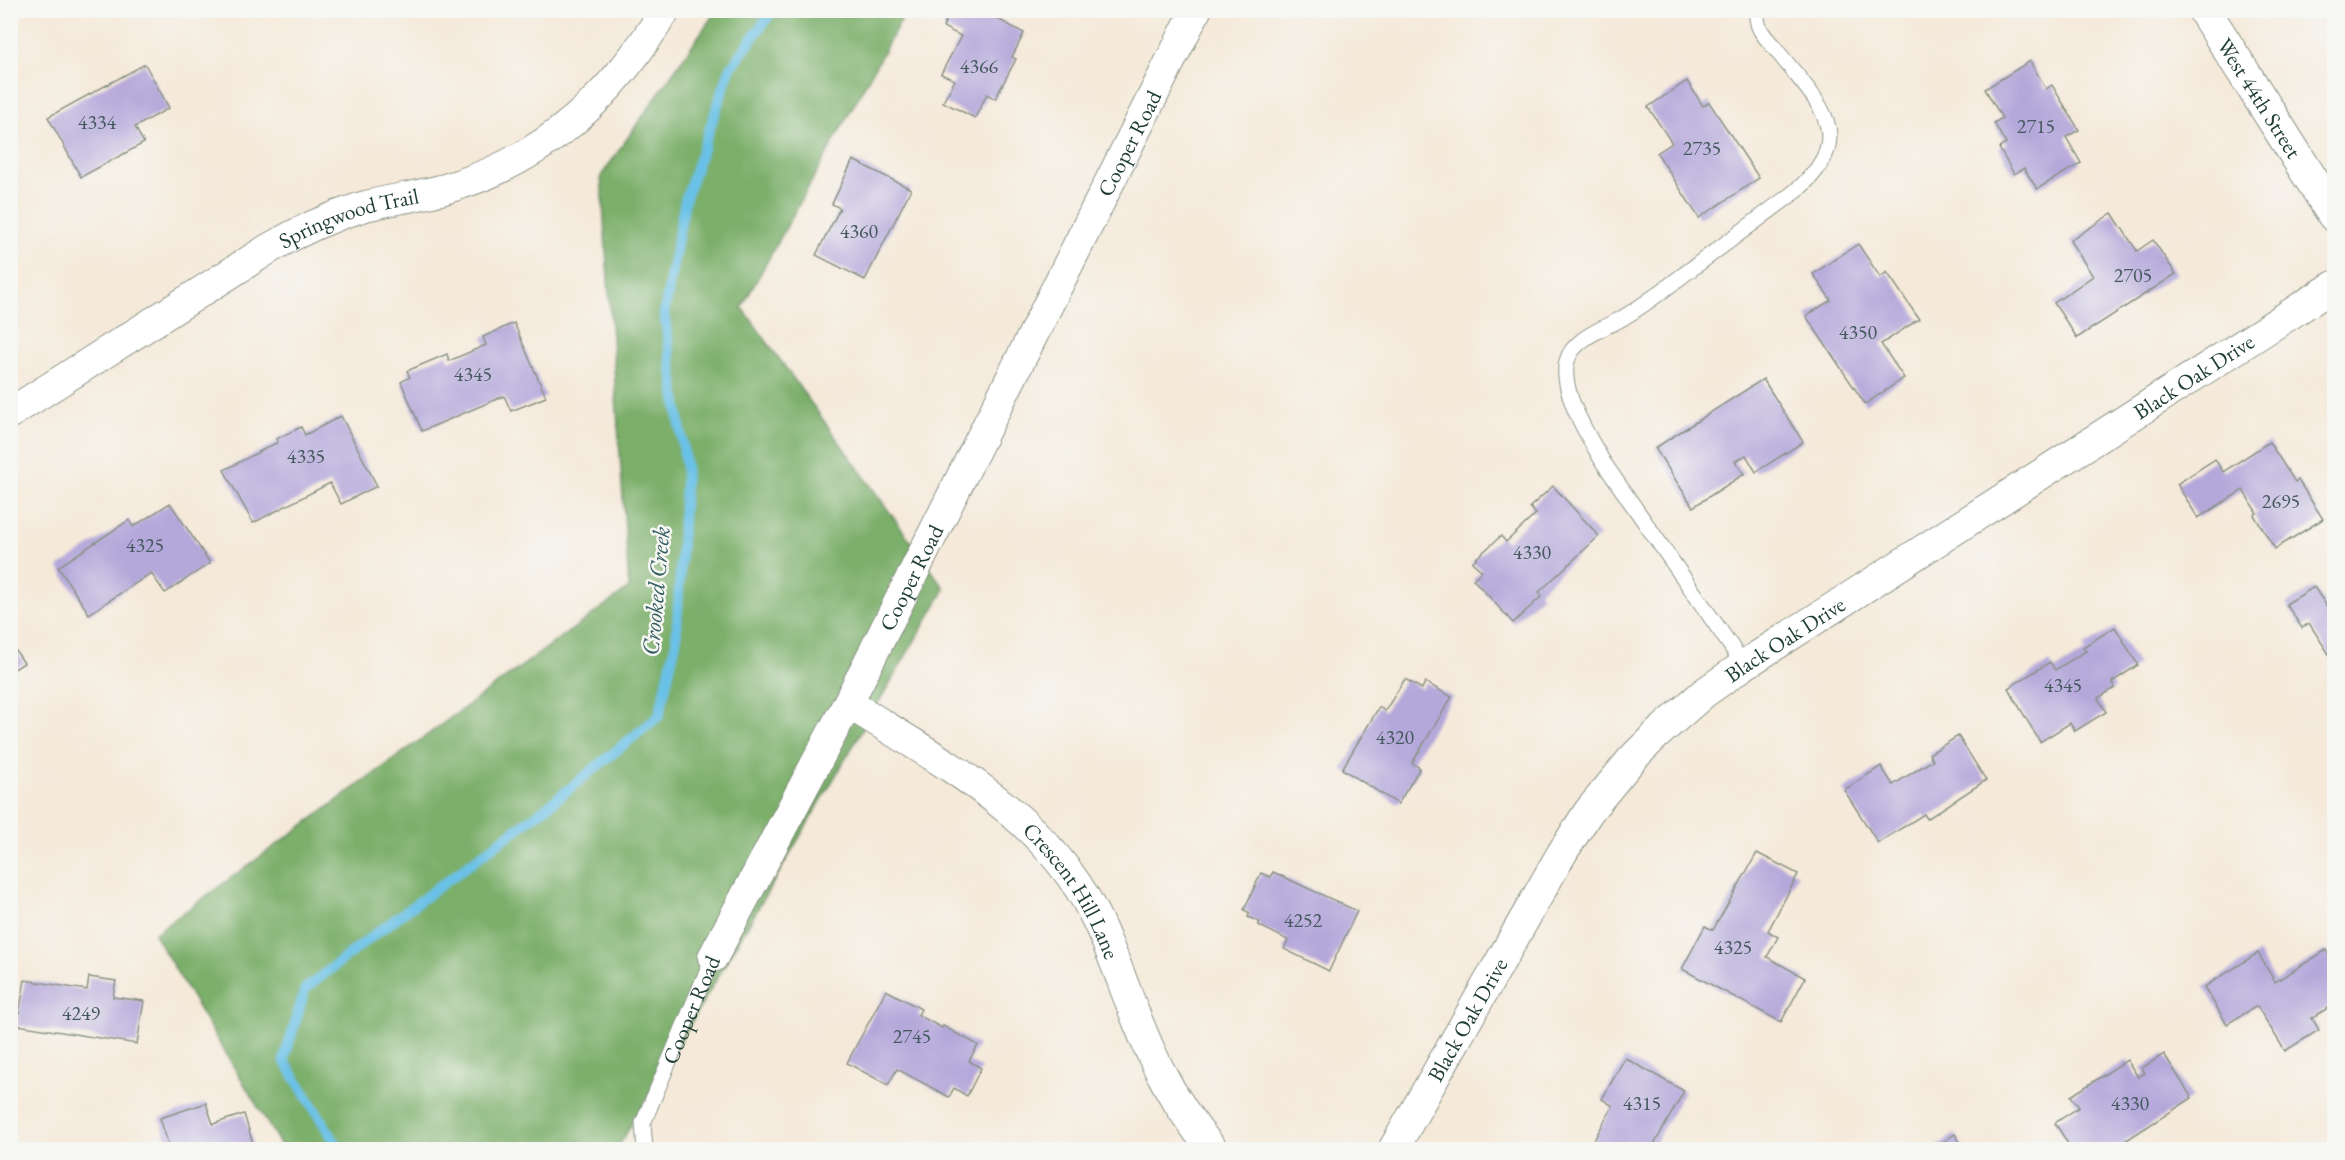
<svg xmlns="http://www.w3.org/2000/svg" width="2345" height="1160" viewBox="0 0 2345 1160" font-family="'EB Garamond',serif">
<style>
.forest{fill:#7baf6a;stroke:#4d764f;stroke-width:1.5}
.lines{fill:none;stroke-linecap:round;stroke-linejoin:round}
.stream{stroke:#6ac1e7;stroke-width:10}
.building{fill:#b4a7da}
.service-casing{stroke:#8a9386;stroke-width:17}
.minor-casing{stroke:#8a9386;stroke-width:32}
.tertiary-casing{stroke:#8a9386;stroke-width:35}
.service{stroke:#fff;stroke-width:15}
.minor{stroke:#fff;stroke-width:30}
.tertiary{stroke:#fff;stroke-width:33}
.labels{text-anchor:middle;stroke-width:5;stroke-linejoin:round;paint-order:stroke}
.number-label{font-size:20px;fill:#44585e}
.street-label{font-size:22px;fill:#1f3d34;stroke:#f6f6f2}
.water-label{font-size:24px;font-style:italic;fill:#325e61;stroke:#f6f6f2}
</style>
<rect width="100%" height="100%" fill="#f6f6f2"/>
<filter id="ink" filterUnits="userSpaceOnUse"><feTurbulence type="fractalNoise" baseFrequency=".0167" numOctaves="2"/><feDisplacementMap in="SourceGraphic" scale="12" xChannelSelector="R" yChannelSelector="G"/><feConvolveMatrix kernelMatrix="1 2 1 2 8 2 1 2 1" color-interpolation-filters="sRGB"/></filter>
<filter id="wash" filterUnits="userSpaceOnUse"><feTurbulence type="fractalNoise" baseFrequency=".008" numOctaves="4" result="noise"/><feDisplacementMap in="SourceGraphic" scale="24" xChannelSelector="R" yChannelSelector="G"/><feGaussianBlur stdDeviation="1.35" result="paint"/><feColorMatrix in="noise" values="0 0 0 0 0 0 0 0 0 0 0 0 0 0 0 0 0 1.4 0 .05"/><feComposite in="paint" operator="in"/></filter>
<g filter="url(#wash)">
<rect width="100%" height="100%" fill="#f5e9d9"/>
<!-- forest -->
<path class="forest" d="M716 11H906L742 307 945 589 617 1149H283L154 934 629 588 601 176Z"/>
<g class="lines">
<!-- stream -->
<path class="stream" d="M340 1150 284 1060 305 989 375 934 548 806 659 716 676 642 686 468 664 313 685 200 730 69 773 10"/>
</g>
<g id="blocks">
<!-- building -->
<g class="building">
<path d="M951 10H981L1024 33 1012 57 1016 59 995 99 987 94 975 118 943 102 955 80 941 74 961 36 943 27Z"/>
<path d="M2030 61 2046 89 2052 85 2079 130 2066 137 2081 163 2037 189 2024 168 2014 174 1999 148 2006 144 1994 123 2002 118 1985 89Z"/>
<path d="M145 64 169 108 135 127 144 143 81 177 48 117Z"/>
<path d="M1687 81 1703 106 1709 102 1759 178 1699 218 1657 153 1672 143 1648 107Z"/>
<path d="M853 160 911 189 865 280 816 255 840 208 832 204Z"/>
<path d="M2112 213 2137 251 2153 240 2176 274 2077 338 2054 303 2093 276 2070 241Z"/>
<path d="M1858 244 1880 277 1887 272 1919 319 1881 344 1904 378 1865 404 1806 316 1831 300 1813 274Z"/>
<path d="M514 323 546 397 511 411 504 396 422 431 401 382 410 377 407 371 447 354 449 361 486 345 483 337Z"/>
<path d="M1763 379 1803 442 1756 472 1746 455 1735 461 1744 474 1693 507 1655 448Z"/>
<path d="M341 416 377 486 341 504 330 483 253 523 224 470 278 442 276 439 301 427 305 435Z"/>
<path d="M2269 442 2295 482 2298 480 2323 519 2275 549 2254 515 2257 513 2243 490 2198 518 2177 484 2215 459 2223 472Z"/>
<path d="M1553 486 1599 536 1539 592 1542 596 1513 623 1473 579 1482 571 1472 562 1501 536 1506 542 1536 514 1530 507Z"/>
<path d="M170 503 210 563 165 593 151 573 89 614 58 567 129 520 133 527Z"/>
<path d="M2314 587 2330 611 2334 607V662L2309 623 2302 628 2286 604Z"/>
<path d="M2115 627 2138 665 2112 682 2115 688 2098 698 2106 712 2075 731 2070 723 2040 742 2008 688 2050 662 2055 670 2086 651 2083 647Z"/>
<path d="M10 642 24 663 10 672Z"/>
<path d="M1405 679 1422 689 1425 682 1452 697 1412 763 1420 768 1398 804 1342 769 1379 707 1385 711Z"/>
<path d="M1958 736 1986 780 1927 819 1924 814 1878 843 1844 790 1881 766 1893 785 1933 760 1929 754Z"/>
<path d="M1757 853 1798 874 1768 931 1778 937 1767 957 1805 978 1781 1022 1682 969 1705 926 1713 930Z"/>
<path d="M1273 872 1357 911 1329 971 1284 949 1288 940 1258 925 1260 922 1248 917 1250 913 1244 910 1261 873 1270 877Z"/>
<path d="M2326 950 2334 964V1004L2312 1018 2319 1030 2285 1051 2257 1006 2227 1024 2204 987 2258 953 2275 982Z"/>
<path d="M89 977 116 981 113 997 144 1001 137 1044 17 1025 25 980 87 990Z"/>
<path d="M886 990 921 1009 918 1015 942 1028 943 1026 978 1045 969 1061 981 1068 967 1096 954 1088 949 1097 897 1069 888 1085 847 1063Z"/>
<path d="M2164 1054 2192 1098 2125 1141 2131 1150H2072L2055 1123 2079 1107 2071 1096 2127 1060 2138 1077 2145 1073 2142 1068Z"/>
<path d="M1625 1058 1684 1091 1651 1150H1575L1578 1144 1589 1149 1613 1106 1602 1099Z"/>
<path d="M206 1103 213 1124 244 1114 255 1150H170L160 1118Z"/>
<path d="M1955 1134 1965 1150H1931Z"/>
</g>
</g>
</g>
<g filter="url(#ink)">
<use href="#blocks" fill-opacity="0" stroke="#8a9386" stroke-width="1.5"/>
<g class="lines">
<defs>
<g id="service">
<path d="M1744 665 1603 462C1589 437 1559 391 1567 361 1572 340 1602 329 1619 320 1644 306 1667 287 1690 270 1724 245 1758 219 1792 194 1861 138 1820 105 1777 51 1772 44 1764 37 1760 29 1757 24 1757 16 1756 10"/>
<path id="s1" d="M645 1150 643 1123 713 957"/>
</g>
<g id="minor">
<path id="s2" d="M10 413 270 248C299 231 330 217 362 207 391 199 422 196 451 187 548 158 614 94 665 10"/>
<path id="s3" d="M848 703C939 761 1042 812 1093 912 1119 963 1133 1020 1160 1071 1174 1099 1192 1125 1213 1150"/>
<path id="s4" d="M713 957 848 703 1196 10"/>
<path id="s5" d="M1393 1150 1562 853 1589 811 1632 759 1655 736 1704 693 1744 665 2334 286"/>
</g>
<g id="tertiary">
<path id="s6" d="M2204 10 2334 215"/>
</g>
</defs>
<!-- service casing -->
<use href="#service" class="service-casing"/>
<!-- minor casing -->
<use href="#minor" class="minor-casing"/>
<!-- tertiary casing -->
<use href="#tertiary" class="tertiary-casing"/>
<!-- service -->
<use href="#service" class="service"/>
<!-- minor -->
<use href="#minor" class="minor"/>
<!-- tertiary -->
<use href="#tertiary" class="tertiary"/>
</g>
</g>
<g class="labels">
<!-- number labels -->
<g class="number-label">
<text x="979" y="73">4366</text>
<text x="97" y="129">4334</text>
<text x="2036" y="133">2715</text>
<text x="1702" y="155">2735</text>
<text x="859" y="238">4360</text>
<text x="2133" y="282">2705</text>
<text x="1858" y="339">4350</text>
<text x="473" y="381">4345</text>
<text x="306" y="463">4335</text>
<text x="2281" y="508">2695</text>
<text x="145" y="552">4325</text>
<text x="1532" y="559">4330</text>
<text x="2063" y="692">4345</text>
<text x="1395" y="744">4320</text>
<text x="1303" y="927">4252</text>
<text x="1733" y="954">4325</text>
<text x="81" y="1020">4249</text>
<text x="912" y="1043">2745</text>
<text x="1642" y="1110">4315</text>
<text x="2130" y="1110">4330</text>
</g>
<!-- street labels -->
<g class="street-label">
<text dy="8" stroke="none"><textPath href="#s6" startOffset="104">West 44th Street</textPath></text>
<text dy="8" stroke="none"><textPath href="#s4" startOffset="914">Cooper Road</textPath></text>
<text dy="8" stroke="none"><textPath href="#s2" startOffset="393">Springwood Trail</textPath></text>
<text dy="8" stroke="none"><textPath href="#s5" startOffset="1140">Black Oak Drive</textPath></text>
<text dy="8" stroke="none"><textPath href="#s4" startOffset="428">Cooper Road</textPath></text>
<text dy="8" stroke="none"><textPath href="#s5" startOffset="654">Black Oak Drive</textPath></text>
<text dy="8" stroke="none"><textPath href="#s3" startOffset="297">Crescent Hill Lane</textPath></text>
<text dy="8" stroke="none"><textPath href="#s1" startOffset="150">Cooper Road</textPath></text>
<text dy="8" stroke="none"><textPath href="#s5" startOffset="150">Black Oak Drive</textPath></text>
</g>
<!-- water labels -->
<g class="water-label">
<text transform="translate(656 591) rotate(-85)" y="8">Crooked Creek</text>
</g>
</g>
<!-- margin -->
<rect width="2345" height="1160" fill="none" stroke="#f6f6f2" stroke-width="36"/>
</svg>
